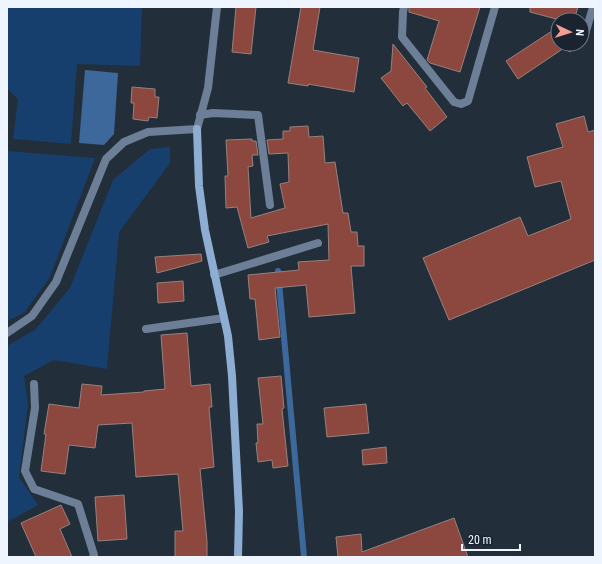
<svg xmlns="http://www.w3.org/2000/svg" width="602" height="564" viewBox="0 0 602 564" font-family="'Roboto Condensed',sans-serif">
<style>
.green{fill:#163f6d}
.water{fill:#3d689b}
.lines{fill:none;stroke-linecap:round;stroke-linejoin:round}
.stream{stroke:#3d689b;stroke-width:6}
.building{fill:#8c483e;stroke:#97817d}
.lane{stroke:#6c7f96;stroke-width:8}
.street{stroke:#6c7f96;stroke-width:8}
.secondary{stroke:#8eadd3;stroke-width:8}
</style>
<rect width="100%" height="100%" fill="#232e3b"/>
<!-- green -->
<g class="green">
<path d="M7 7H142L140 66 77 64 71 144 13 139 18 99 7 89Z"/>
<path d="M170 147V163L119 232 107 369 54 360 24 376 28 404 19 477 38 505 7 522V346L36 329 70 288 113 180 150 149Z"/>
<path d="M7 151 95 158 50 277 24 313 7 321Z"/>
</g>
<!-- water -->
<path class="water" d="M85 70 118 73 114 134 104 145 79 143Z"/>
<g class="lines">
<!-- stream -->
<path class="stream" d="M278 271 304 557"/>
</g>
<!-- building -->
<g class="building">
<path d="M236 7H256L251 54 232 52Z"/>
<path d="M301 7H320L313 50 359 58 354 92 308 84V86L288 83Z"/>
<path d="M409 7H480L460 72 430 63 427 60 439 21 409 12Z"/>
<path d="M530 7H578L574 20H560L530 12Z"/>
<path d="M558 27V44H575L570 52 564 48 518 79 506 61Z"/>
<path d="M393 44 427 87 425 88 447 117 430 131 407 103 403 106 381 78 391 71Z"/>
<path d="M132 87 155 89V97H159L157 118 149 117 148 121 133 119 134 103H131Z"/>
<path d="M584 116 588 132 595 130V260L449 320 423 258 520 217 528 236 571 219 561 181 535 187 527 157 563 147 556 124Z"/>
<path d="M308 126 309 137 323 136 325 163 335 162 343 213H348L351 232H357L358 246H364V266H351L355 313 309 317 306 285 275 288 280 337 259 340 255 299H250L248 275 299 270 298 262 329 260 328 224 267 236 269 242 248 248 237 207 226 208 225 176H228L226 140 252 139V141H256L258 155H252L253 166 248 167 251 218 285 208 280 184 289 182 288 153 269 154 267 140 283 139V131H290V127Z"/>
<path d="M201 254 202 261 157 273 155 257Z"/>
<path d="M183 281 184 301 158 303 157 283Z"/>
<path d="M187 333 191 386 210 384 212 407H209L214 467 200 469 207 541V557H175V531H183L178 474 136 477 132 423 98 425 95 448 69 445 65 474 41 471 46 434H44L49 404 79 408 82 384 102 386 101 395 144 392V391L165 389 161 335Z"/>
<path d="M281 376 284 408 282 409 288 466 273 468 272 460 258 462 256 443H258L257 424H263L258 378Z"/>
<path d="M366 404 369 433 327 437 324 408Z"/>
<path d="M386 447 387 463 363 465 362 450Z"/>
<path d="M124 495 127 539 98 541 95 497Z"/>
<path d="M61 505 70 524 60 529 72 557H36L21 523Z"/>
<path d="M454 518 468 557H338L336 537 361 534 362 552Z"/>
</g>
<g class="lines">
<!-- lane -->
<g class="lane">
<path d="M214 275 318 243"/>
<path d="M146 329 224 318"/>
<path d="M34 384 35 408 25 471 34 489 78 504 94 555 93 557"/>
</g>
<!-- street -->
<g class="street">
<path d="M404 7 403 12 402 37 454 102 461 104 468 101 495 7"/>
<path d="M584 38 593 7"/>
<path d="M200 115 213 113 258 115 270 205"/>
<path d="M7 333 32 316 56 282 106 159 124 142 148 132 197 129 208 88 217 7"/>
</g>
<!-- secondary -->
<path class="secondary" d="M197 129 199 186 205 230 228 336 232 376 239 511 238 557"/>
</g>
<!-- border -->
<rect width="602" height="564" fill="none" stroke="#eef5fe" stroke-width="16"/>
<!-- north arrow -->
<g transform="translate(570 32) rotate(94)"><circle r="19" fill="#1a2431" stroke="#6f7883"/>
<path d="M0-3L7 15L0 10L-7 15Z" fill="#f59d8f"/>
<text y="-6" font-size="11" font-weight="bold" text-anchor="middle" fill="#eef5fe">N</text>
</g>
<!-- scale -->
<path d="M462 544v6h58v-6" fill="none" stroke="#eef5fe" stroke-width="2"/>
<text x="468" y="544" font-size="12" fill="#eef5fe" stroke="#1a2431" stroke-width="3" paint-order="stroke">20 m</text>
</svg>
